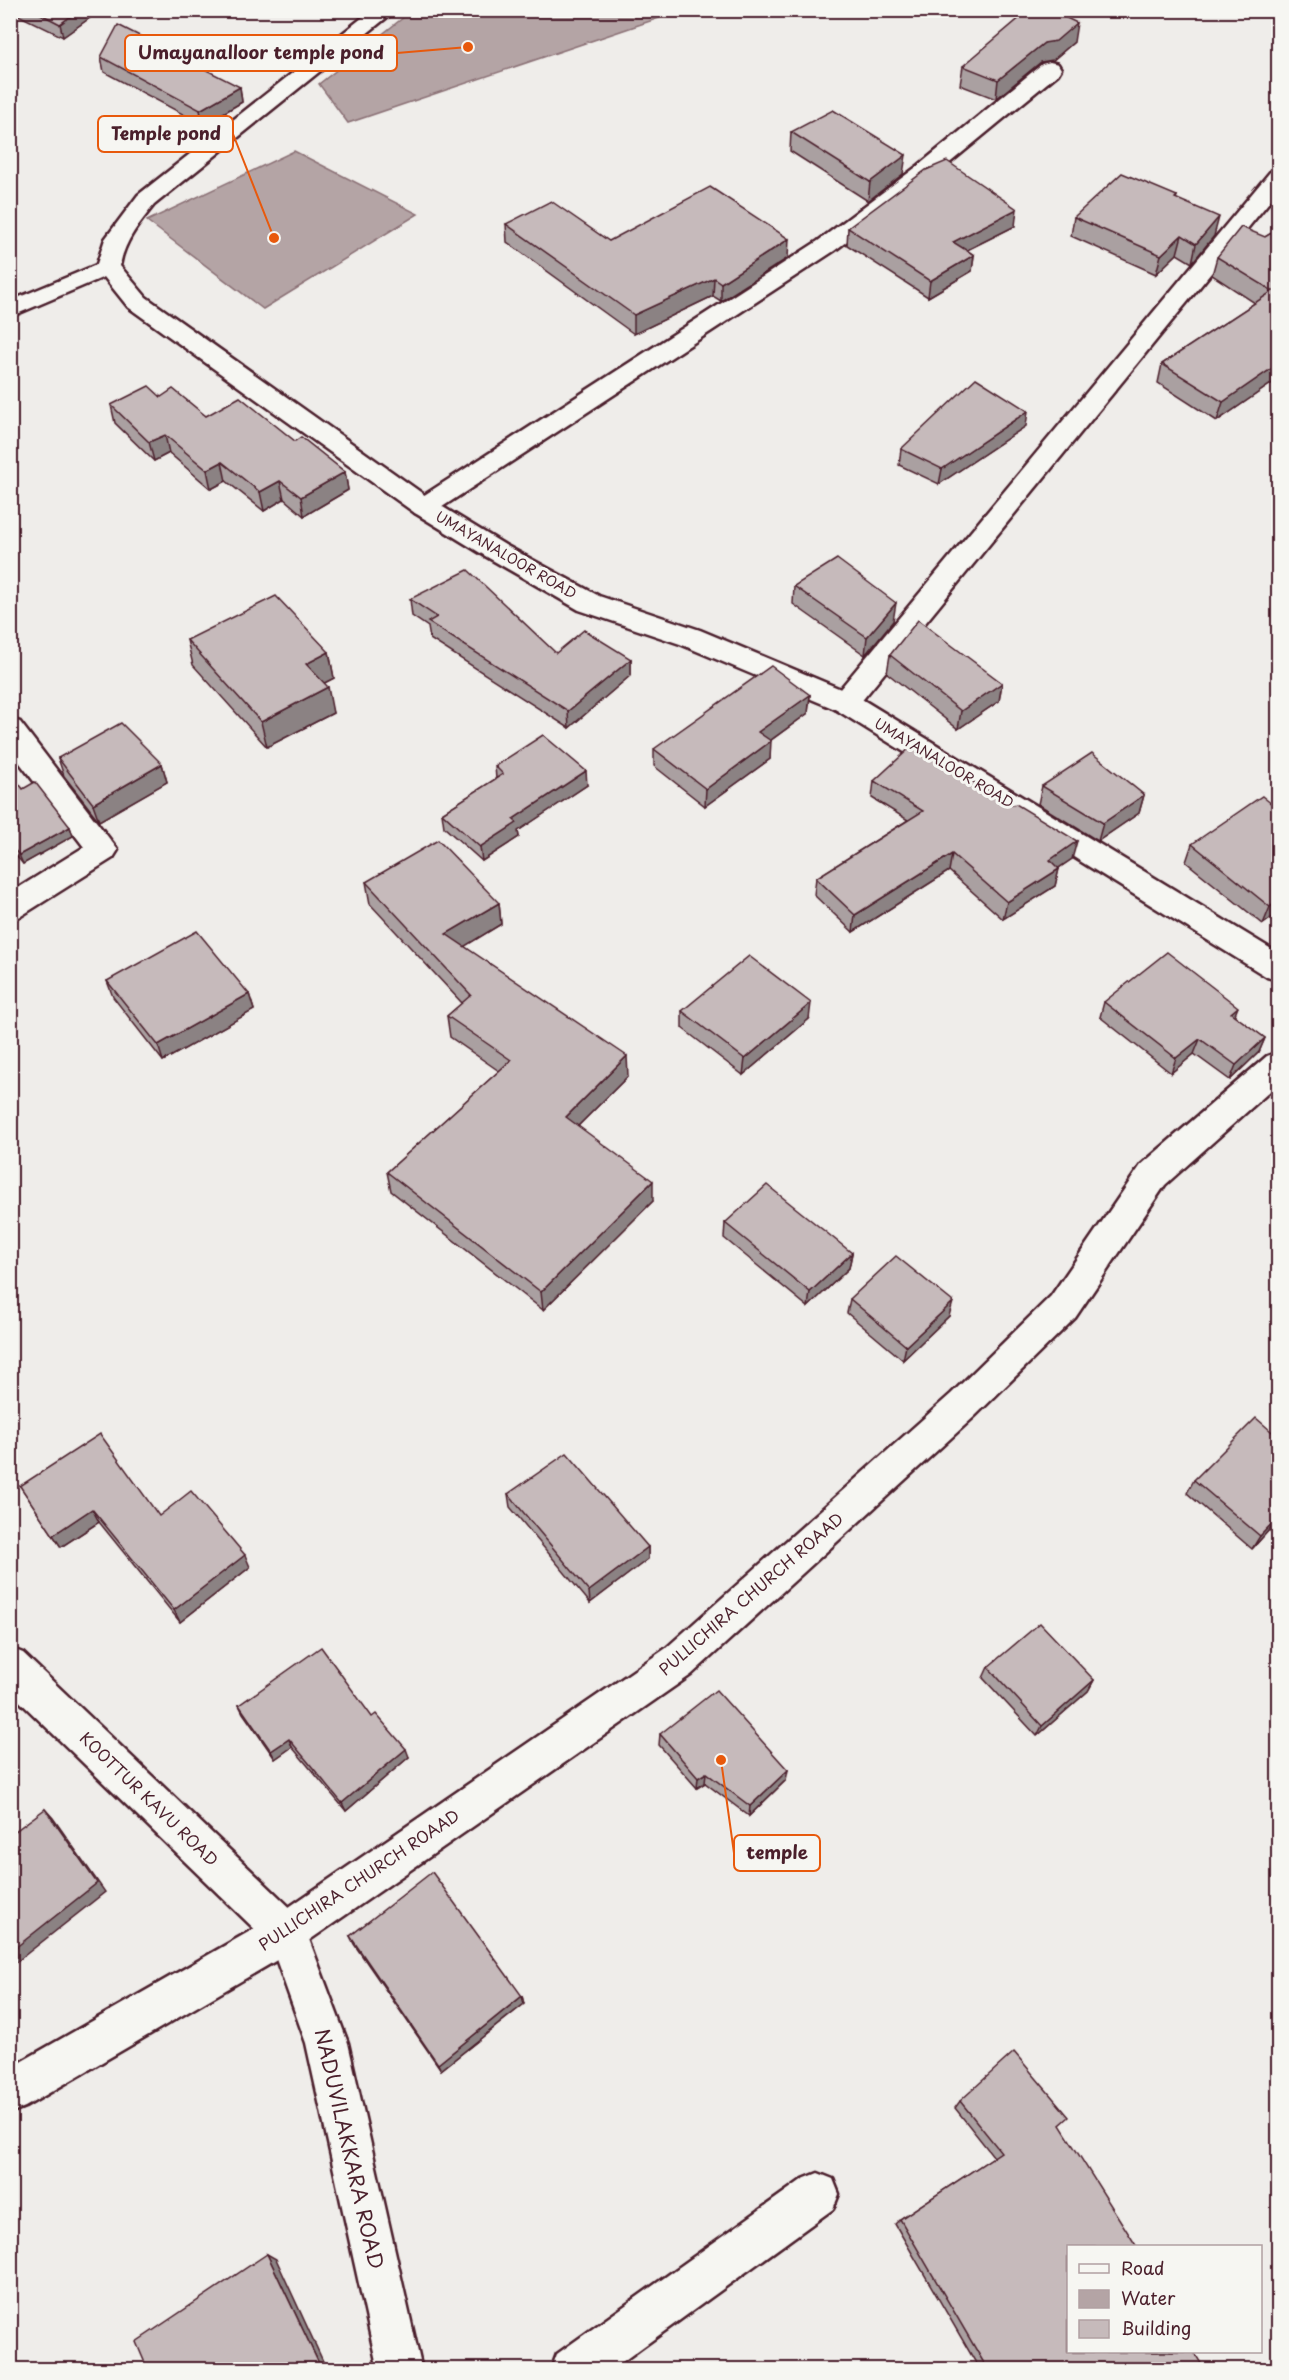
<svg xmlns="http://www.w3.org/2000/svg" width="1289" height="2380" viewBox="0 0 1289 2380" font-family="'Playpen Sans',sans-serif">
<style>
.water{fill:#b4a4a5;stroke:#8a6f74;stroke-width:1.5}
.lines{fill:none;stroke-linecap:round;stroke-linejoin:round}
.street-casing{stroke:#4a1f2b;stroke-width:5}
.secondary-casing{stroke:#4a1f2b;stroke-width:5}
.street{fill:#f6f6f2;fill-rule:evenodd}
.secondary{fill:#f6f6f2;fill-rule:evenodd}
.wall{fill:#aaa0a1;stroke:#4a1f2b;stroke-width:1.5}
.shaded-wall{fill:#8b8283;stroke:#4a1f2b;stroke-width:1.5}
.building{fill:#c6babb;stroke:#4a1f2b;stroke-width:1.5}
.labels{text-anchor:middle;stroke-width:6;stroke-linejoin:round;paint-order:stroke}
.far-street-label{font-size:14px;fill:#4a1f2b;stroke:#f6f6f2}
.street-label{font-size:16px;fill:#4a1f2b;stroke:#f6f6f2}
.near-street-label{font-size:20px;fill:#4a1f2b;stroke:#f6f6f2}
.leader{fill:none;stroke:#e8590c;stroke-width:2}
.callout-dot{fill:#e8590c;stroke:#f6f6f2;stroke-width:2}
.callout{fill:#f6f6f2;stroke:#e8590c;stroke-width:2}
.callout-label{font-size:18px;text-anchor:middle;font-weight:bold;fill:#4a1f2b}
</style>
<rect width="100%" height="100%" fill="#efedea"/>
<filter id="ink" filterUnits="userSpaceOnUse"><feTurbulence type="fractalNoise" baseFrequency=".0167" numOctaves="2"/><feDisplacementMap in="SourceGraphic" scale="12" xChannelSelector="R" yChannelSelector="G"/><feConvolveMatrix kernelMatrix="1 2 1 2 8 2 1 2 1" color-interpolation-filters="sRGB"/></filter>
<g filter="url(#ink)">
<!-- water -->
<g class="water">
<path d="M413 10H680V11L348 123 319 84Z"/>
<path d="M294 151 418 214 263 309 147 221Z"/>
</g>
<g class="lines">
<defs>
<g id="street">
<path d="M1050 62 1058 64 1061 69 1058 74 935 175 834 251 433 513 424 516 415 513 411 507 415 501 818 241 919 165 1042 64Z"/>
<path d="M1278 170V191L855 709 845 712 835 709 831 702 835 695 1270 172Z"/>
<path d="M108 260 116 262 120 267 116 272 10 317V301Z"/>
<path d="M10 719 20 722 118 850 113 858 21 916 10 920V893L84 847 10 750Z"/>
<path d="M10 1648 23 1653 301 1918 348 2043 422 2370H378L306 2043 271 1945 10 1692Z"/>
<path d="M818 2173 833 2179 839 2194 833 2209 611 2370H551L557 2354 803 2179Z"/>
</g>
<g id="secondary">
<path d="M372 10H396L154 205C139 224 124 241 120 266L146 297 433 501 505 545 599 596 700 630 855 695 1278 953V980L1267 977 835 709 680 644 579 610 487 557 415 513 128 307 96 267 105 239 138 195Z"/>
<path d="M1278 1052V1084L1165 1185 1075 1318 975 1416 691 1675 301 1946 25 2107 10 2113V2068L273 1918 665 1649 951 1394 1051 1296 1141 1165 1267 1056Z"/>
</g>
</defs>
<!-- street casing -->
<use href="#street" class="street-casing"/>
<!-- secondary casing -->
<use href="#secondary" class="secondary-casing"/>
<!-- street -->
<use href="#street" class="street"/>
<!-- secondary -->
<use href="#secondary" class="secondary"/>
</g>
<!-- wall -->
<g class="wall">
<path d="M15 10H101L63 37 16 14Z"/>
<path d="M1074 42 1053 60 1041 62 996 99 960 85 963 66Z"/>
<path d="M101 57 240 87 242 102 203 125 104 72Z"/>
<path d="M791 132 903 174 868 201 790 151Z"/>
<path d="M1177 196 1176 199 1214 236 1192 263 1177 254 1156 274 1071 236 1074 217Z"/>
<path d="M506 224 609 241 788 258 721 301 713 296 634 334 507 242Z"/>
<path d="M1015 226 967 250 974 255 972 271 928 297 847 245 848 228Z"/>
<path d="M1278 229V379L1217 421 1158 383 1162 364 1255 303 1212 275 1217 257 1265 237Z"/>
<path d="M161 397 206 416 295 441 345 472 348 490 304 516 284 499 264 511 226 481 211 489 169 453 154 461 115 423 111 405Z"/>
<path d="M1026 426 939 484 899 465 901 449Z"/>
<path d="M794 586 893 621 865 655 793 604Z"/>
<path d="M410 599 556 653 631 659V675L569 728 430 639 428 627 412 616Z"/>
<path d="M187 640 329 652 334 678 324 683 333 713 267 747 193 665Z"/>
<path d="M890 655 1002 683 999 701 958 729 887 673Z"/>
<path d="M810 695 808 713 770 741V759L705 806 654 766V749Z"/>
<path d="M58 758 162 764 167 782 99 821 64 776Z"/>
<path d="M495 766 587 785 518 831 519 837 482 861 444 827 442 813 496 779Z"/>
<path d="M10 779 70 827 73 836 23 864 10 849Z"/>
<path d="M874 781 1072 859 1059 868 1055 886 1003 919 949 871 853 932 814 895 816 878 908 820 872 798Z"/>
<path d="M1042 786 1144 795 1139 813 1098 841 1038 804Z"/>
<path d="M1278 809V913L1263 924 1186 862 1192 844Z"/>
<path d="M366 882 499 903 501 924 464 946 628 1076 578 1126 653 1201 543 1310 391 1191 387 1172 499 1071 450 1037 447 1016 462 1003 370 904Z"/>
<path d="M107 981 249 994 254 1010 163 1061 113 997Z"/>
<path d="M1104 1002 1235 1016 1265 1038 1259 1052 1230 1080 1194 1054 1171 1073 1100 1017Z"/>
<path d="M682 1011 809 1019 743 1075 682 1028Z"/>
<path d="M725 1223 852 1253 849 1268 808 1307 724 1238Z"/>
<path d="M850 1299 949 1316 903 1360 847 1313Z"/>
<path d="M1278 1437V1538L1269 1530 1252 1549 1187 1493 1194 1480Z"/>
<path d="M20 1486 159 1516 250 1567 180 1622 99 1522 61 1547Z"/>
<path d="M508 1494 648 1547V1559L590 1603 510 1507Z"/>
<path d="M988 1667 1094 1680 1088 1691 1037 1736 983 1678Z"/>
<path d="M239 1705 372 1717 409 1757 346 1811 292 1747 275 1759 243 1713Z"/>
<path d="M660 1734 786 1780 749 1816 705 1783 697 1788 659 1745Z"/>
<path d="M350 1936 522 1996 524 2004 441 2070 354 1944Z"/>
<path d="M960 2101 1060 2125 1068 2247 1205 2370H980L895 2224 900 2219 994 2157 955 2108Z"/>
</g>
<!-- shaded-wall -->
<g class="shaded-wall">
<path d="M79 10H101L63 37 60 24Z"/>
<path d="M1077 23 1074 42 1053 60 1041 62 996 99 998 80 1044 43Z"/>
<path d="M240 87 242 102 203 125 200 110Z"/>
<path d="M906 155 903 174 868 201 870 182Z"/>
<path d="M1017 209 1015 226 951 258 953 242Z"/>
<path d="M1219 217 1214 236 1192 263 1196 244Z"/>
<path d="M1182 235 1177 254 1156 274 1161 255Z"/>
<path d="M789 239 788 258 721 301V283Z"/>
<path d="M974 255 972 271 928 297 930 281Z"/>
<path d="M714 278 713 296 634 334V315Z"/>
<path d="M1278 364V379L1217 421 1223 402Z"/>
<path d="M1028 411 1026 426 939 484 942 469Z"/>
<path d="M165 435 169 453 154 461 149 442Z"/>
<path d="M222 462 226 481 211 489 207 470Z"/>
<path d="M345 472 348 490 304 516 301 497Z"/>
<path d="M280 481 284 499 264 511 260 492Z"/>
<path d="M896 603 893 621 865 655 867 637Z"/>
<path d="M329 652 334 678 311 690 306 664Z"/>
<path d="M631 659V675L569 728 568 711Z"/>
<path d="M1002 683 999 701 958 729 961 711Z"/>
<path d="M328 687 333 713 267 747 261 722Z"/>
<path d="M810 695 808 713 757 750 758 732Z"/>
<path d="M771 741 770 759 705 806 706 789Z"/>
<path d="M162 764 167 782 99 821 93 804Z"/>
<path d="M586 771 587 785 518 831 519 837 482 861 480 847 513 819Z"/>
<path d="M1144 795 1139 813 1098 841 1103 823Z"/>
<path d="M70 827 73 836 23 864 19 855Z"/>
<path d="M1077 841 1072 859 1045 877 1050 860Z"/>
<path d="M952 854 949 871 853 932 855 915Z"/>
<path d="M1059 869 1055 886 1003 919 1007 902Z"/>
<path d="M1278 900V913L1263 924 1270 907Z"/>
<path d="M499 903 501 924 449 956 446 934Z"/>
<path d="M249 994 254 1010 163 1061 158 1045Z"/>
<path d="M811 1003 809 1019 743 1075 745 1059Z"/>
<path d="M1238 1007 1232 1022 1231 1013Z"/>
<path d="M1265 1038 1259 1052 1230 1080 1236 1065Z"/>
<path d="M1200 1039 1194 1054 1171 1073 1176 1058Z"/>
<path d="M627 1056 628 1076 567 1137 566 1117Z"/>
<path d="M653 1181V1201L543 1310 541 1292Z"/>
<path d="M852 1253 849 1268 808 1307 810 1292Z"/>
<path d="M953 1302 949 1316 903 1360 906 1346Z"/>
<path d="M92 1509 99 1522 61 1547 53 1535Z"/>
<path d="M1277 1518 1269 1530 1252 1549 1260 1536Z"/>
<path d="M648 1547V1559L590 1603 589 1591Z"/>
<path d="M245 1555 250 1567 180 1622 174 1610Z"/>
<path d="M1094 1680 1088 1691 1037 1736 1042 1726Z"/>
<path d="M289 1739 292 1747 275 1759 271 1751Z"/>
<path d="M406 1749 409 1757 346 1811 342 1803Z"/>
<path d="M788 1770 786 1780 749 1816 750 1806Z"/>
<path d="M706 1773 705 1783 697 1788 698 1778Z"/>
<path d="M45 1809 53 1818 105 1892 10 1967V1952Z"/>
<path d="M10 1986 15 1992 10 1996Z"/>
<path d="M522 1996 524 2004 441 2070 438 2064Z"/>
<path d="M267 2254 276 2259 327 2370H322Z"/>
</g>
<!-- building -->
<g class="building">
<path d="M33 10H79L60 24Z"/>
<path d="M1029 10H1050L1077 23 1056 41 1044 43 998 80 963 66Z"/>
<path d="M118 25 240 87 200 110 101 57Z"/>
<path d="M833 110 906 155 870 182 791 132Z"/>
<path d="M947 161 1017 209 953 242 974 255 930 281 848 228 926 170Z"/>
<path d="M1122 173 1177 196 1175 198 1219 217 1196 244 1182 235 1161 255 1074 217Z"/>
<path d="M710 187 789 239 721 283 714 278 634 315 506 224 551 201 609 241Z"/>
<path d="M1241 227 1265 237 1278 229V364L1223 402 1162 364 1273 291 1217 257Z"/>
<path d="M976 378 1028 411 942 469 901 449Z"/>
<path d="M149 386 161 397 173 389 206 416 240 397 295 441 301 437 345 472 301 497 280 481 260 492 222 462 207 470 165 435 149 442 111 405Z"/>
<path d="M837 559 896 603 867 637 794 586Z"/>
<path d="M468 570 556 653 584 630 631 659 568 711 428 622 437 617 410 599Z"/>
<path d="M276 596 329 652 306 664 328 687 261 722 187 640Z"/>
<path d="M918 620 1002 683 961 711 890 655Z"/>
<path d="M771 666 810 695 758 732 771 741 706 789 654 749Z"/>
<path d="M121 723 162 764 93 804 58 758Z"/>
<path d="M543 735 586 771 513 819 517 823 480 847 442 813 503 774 495 766Z"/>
<path d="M912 746 1013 805 1016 804 1077 841 1050 860 1059 869 1007 902 952 854 855 915 816 878 923 811 874 781Z"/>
<path d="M1092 753 1144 795 1103 823 1042 786Z"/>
<path d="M14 777 23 789 35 782 70 827 19 855 10 845V779Z"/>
<path d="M1262 796 1278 809V900L1270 907 1192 844Z"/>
<path d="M438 840 499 903 446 934 627 1056 566 1117 653 1181 541 1292 387 1172 511 1060 447 1016 471 995 366 882Z"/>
<path d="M197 931 249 994 158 1045 107 981Z"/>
<path d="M1167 952 1238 1007 1231 1013 1265 1038 1236 1065 1200 1039 1176 1058 1104 1002Z"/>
<path d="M749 956 811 1003 745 1059 682 1011Z"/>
<path d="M767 1185 852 1253 810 1292 725 1223Z"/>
<path d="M896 1256 953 1302 906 1346 850 1299Z"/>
<path d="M1256 1418 1278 1437V1519L1277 1518 1260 1536 1194 1480Z"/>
<path d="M100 1434 159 1516 191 1491 245 1555 174 1610 92 1509 53 1535 20 1486Z"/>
<path d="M567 1453 648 1547 589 1591 508 1494Z"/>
<path d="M1040 1623 1094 1680 1042 1726 988 1667Z"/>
<path d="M321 1647 372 1717 376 1714 406 1749 342 1803 289 1739 271 1751 239 1705Z"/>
<path d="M716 1690 788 1770 750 1806 706 1773 698 1778 660 1734Z"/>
<path d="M45 1809 97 1883 10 1952V1835Z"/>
<path d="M432 1872 522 1996 438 2064 350 1936Z"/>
<path d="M1014 2052 1069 2117 1060 2125 1137 2247H1068V2352H1194L1205 2370H988L900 2219 1001 2152 960 2101Z"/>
<path d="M267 2254 322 2370H148L136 2342Z"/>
</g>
</g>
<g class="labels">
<!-- far-street labels -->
<g class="far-street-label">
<text transform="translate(506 555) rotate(30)" y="5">UMAYANALOOR ROAD</text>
<text transform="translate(944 763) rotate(31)" y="5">UMAYANALOOR ROAD</text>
</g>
<!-- street labels -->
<g class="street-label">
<text transform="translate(751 1594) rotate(-41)" y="6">PULLICHIRA CHURCH ROAAD</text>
<text transform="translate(149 1799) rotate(44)" y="6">KOOTTUR KAVU ROAD</text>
<text transform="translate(359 1880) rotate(-34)" y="6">PULLICHIRA CHURCH ROAAD</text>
</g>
<!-- near-street labels -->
<g class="near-street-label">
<text transform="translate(349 2149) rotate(77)" y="7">NADUVILAKKARA ROAD</text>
</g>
</g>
<!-- callouts -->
<path class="leader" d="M468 47L397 53M274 238L233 134M721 1760L734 1853"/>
<g class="callout-dot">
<circle cx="468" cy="47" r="6"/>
<circle cx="274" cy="238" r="6"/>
<circle cx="721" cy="1760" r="6"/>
</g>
<g class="callout">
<rect x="125" y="35" width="272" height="36" rx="6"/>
<rect x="98" y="116" width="135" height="36" rx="6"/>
<rect x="734" y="1835" width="86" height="36" rx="6"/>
</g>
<g class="callout-label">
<text x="261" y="59">Umayanalloor temple pond</text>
<text x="166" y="140">Temple pond</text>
<text x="777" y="1859">temple</text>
</g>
<!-- margin -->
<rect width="1289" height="2380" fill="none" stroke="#f6f6f2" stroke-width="36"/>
<rect x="18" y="18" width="1253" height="2344" fill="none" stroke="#4a1f2b" stroke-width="2" filter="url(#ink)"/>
<!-- legend -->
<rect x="1067" y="2245" width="195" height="108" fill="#f6f6f2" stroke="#b1a0a2" stroke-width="1.5"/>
<rect x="1079" y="2264" width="30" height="9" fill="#f6f6f2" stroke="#b1a0a2" stroke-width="1.5"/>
<text x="1121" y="2275" font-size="18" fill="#4a1f2b">Road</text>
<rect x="1079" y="2290" width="30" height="18" fill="#b4a4a5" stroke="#b1a0a2" stroke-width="1.5"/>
<text x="1121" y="2305" font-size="18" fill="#4a1f2b">Water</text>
<rect x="1079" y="2320" width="30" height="18" fill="#c6babb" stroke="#b1a0a2" stroke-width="1.5"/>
<text x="1121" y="2335" font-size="18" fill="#4a1f2b">Building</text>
</svg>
